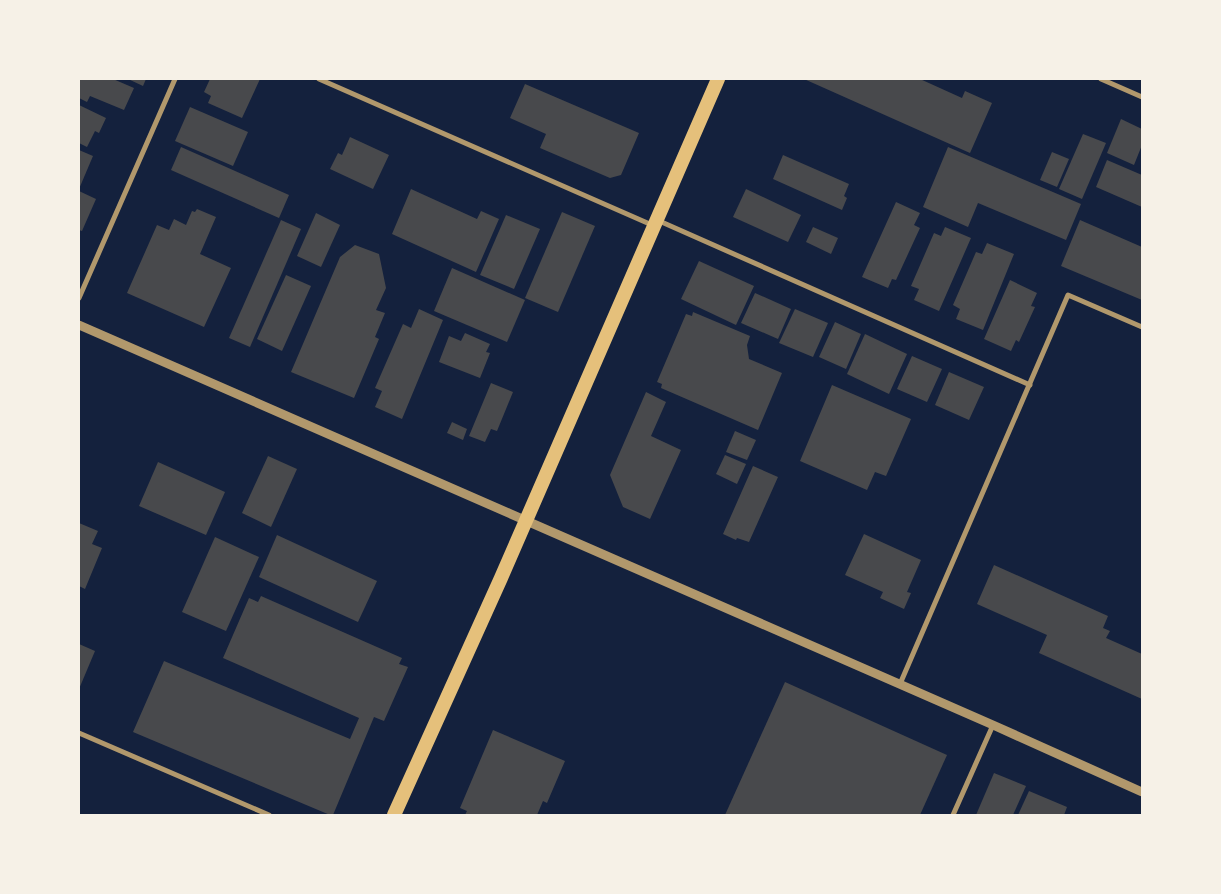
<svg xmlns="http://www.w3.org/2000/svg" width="1221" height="894" viewBox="0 0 1221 894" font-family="Overpass,sans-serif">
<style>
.building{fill:#48494c}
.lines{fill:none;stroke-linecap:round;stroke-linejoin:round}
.minor{stroke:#b1986c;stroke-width:5}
.tertiary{stroke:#b1986c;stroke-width:9}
.trunk{stroke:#e5c07b;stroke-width:14}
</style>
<rect width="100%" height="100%" fill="#14213d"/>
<!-- building -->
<g class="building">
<path d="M79 79H113L134 88 124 110 90 96 87 102 79 98Z"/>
<path d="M128 79H146L143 86Z"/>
<path d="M210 79H260L242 118 208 103 211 96 204 92Z"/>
<path d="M804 79H920L962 98 965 91 992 103 970 153Z"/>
<path d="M525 84 639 133 621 175 610 178 540 148 546 134 510 118Z"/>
<path d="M79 105 106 118 99 133 95 131 87 147 79 143Z"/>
<path d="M190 107 248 132 233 166 175 141Z"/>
<path d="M1121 119 1142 129V145L1134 165 1107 153Z"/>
<path d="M1083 134 1106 143 1082 199 1059 189Z"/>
<path d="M350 137 389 155 373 189 330 169 338 153 342 155Z"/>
<path d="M181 147 289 195 279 218 171 170Z"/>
<path d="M948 147 1081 204 1066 240 978 203 968 227 923 207Z"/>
<path d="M79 150 93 156 79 189Z"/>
<path d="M1052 152 1069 159 1057 187 1040 180Z"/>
<path d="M783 155 849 184 844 196 847 198 842 210 773 179Z"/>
<path d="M1107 160 1142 175V207L1096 187Z"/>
<path d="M411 189 477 219 481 211 499 219 476 272 392 234Z"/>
<path d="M746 189 801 215 788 242 733 217Z"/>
<path d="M79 191 96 199 82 231 79 230Z"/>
<path d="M896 202 920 213 914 225 920 228 896 280 892 279 888 288 862 277Z"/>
<path d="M197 209 216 217 200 254 231 268 204 327 127 293 157 225 169 230 174 219 186 225 192 211 195 212Z"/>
<path d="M562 212 595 226 558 312 525 298Z"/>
<path d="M316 213 340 225 321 267 297 256Z"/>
<path d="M506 215 540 229 514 289 480 275Z"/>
<path d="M281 220 301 229 250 347 229 338Z"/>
<path d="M1080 220 1142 247V300L1061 266Z"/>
<path d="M813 227 838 238 831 254 806 242Z"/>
<path d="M945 227 971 238 939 311 914 300 919 289 911 286 934 233 941 236Z"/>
<path d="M987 243 1014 254 983 330 956 319 960 309 953 305 976 252 982 254Z"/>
<path d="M355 245 379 254 386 288 376 310 385 313 375 337 379 339 354 398 291 372 340 257Z"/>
<path d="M699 261 754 286 736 325 681 299Z"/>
<path d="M452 268 525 300 507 342 434 311Z"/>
<path d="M286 275 311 286 282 351 257 339Z"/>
<path d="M1010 280 1037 293 1031 306 1035 307 1019 342 1016 340 1011 351 984 339Z"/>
<path d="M755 293 791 309 778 339 741 323Z"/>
<path d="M419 309 443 320 402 419 375 407 382 391 375 388 403 324 411 328Z"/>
<path d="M795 309 828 323 813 357 779 343Z"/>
<path d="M693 312 750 336 747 345 749 359 782 373 758 430 661 388 662 384 657 382 686 314 692 316Z"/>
<path d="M835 322 861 334 846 369 819 357Z"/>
<path d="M465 333 490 344 486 352 490 353 480 378 439 362 449 336 461 341Z"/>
<path d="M865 334 907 354 889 394 847 374Z"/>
<path d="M912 356 942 369 927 402 897 389Z"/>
<path d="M949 372 984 387 969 420 935 405Z"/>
<path d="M491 383 513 392 497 431 491 429 485 442 469 436Z"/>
<path d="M832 385 911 419 886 476 875 472 867 490 800 461Z"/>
<path d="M646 392 666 402 651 436 681 450 650 519 623 507 610 475Z"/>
<path d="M452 422 467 429 463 440 447 433Z"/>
<path d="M735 431 756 440 747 460 726 452Z"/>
<path d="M725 455 746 464 737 484 716 474Z"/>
<path d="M268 456 297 469 271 527 242 513Z"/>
<path d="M158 462 225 492 206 535 139 506Z"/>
<path d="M753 466 778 477 749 542 737 538 736 540 723 534Z"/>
<path d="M79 523 98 531 92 544 102 548 85 589 79 586Z"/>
<path d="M864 534 921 560 907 592 911 593 904 609 880 598 883 592 845 575Z"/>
<path d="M277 535 377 581 358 622 259 577Z"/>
<path d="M215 537 259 557 226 631 182 612Z"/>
<path d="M994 565 1108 616 1103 628 1110 631 1106 638 1142 654V699L1039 653 1047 635 977 604Z"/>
<path d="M261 596 402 658 399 664 408 667 384 721 374 717 333 815H330L133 732 164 661 350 739 359 718 223 658 249 598 258 602Z"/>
<path d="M79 644 95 651 79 689Z"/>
<path d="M785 682 947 755 920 815H725Z"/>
<path d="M493 730 565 761 547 803 543 801 537 815H465L467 811 460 808Z"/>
<path d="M994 773 1026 786 1013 815H976Z"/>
<path d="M1029 791 1067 807 1064 815H1018Z"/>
</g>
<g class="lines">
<!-- minor -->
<g class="minor">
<path d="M319 79 652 225"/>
<path d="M1101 79 1142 97"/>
<path d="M657 220 1030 385"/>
<path d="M79 298 175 79"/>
<path d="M900 684 1068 295 1142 327"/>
<path d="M79 733 269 815"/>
<path d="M953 815 993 725"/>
</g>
<!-- tertiary -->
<path class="tertiary" d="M79 325 993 725 1142 792"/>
<!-- trunk -->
<path class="trunk" d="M394 815 501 578 718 79"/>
</g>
<!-- border -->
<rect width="1221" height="894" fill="none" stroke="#f6f1e7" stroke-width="160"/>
</svg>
